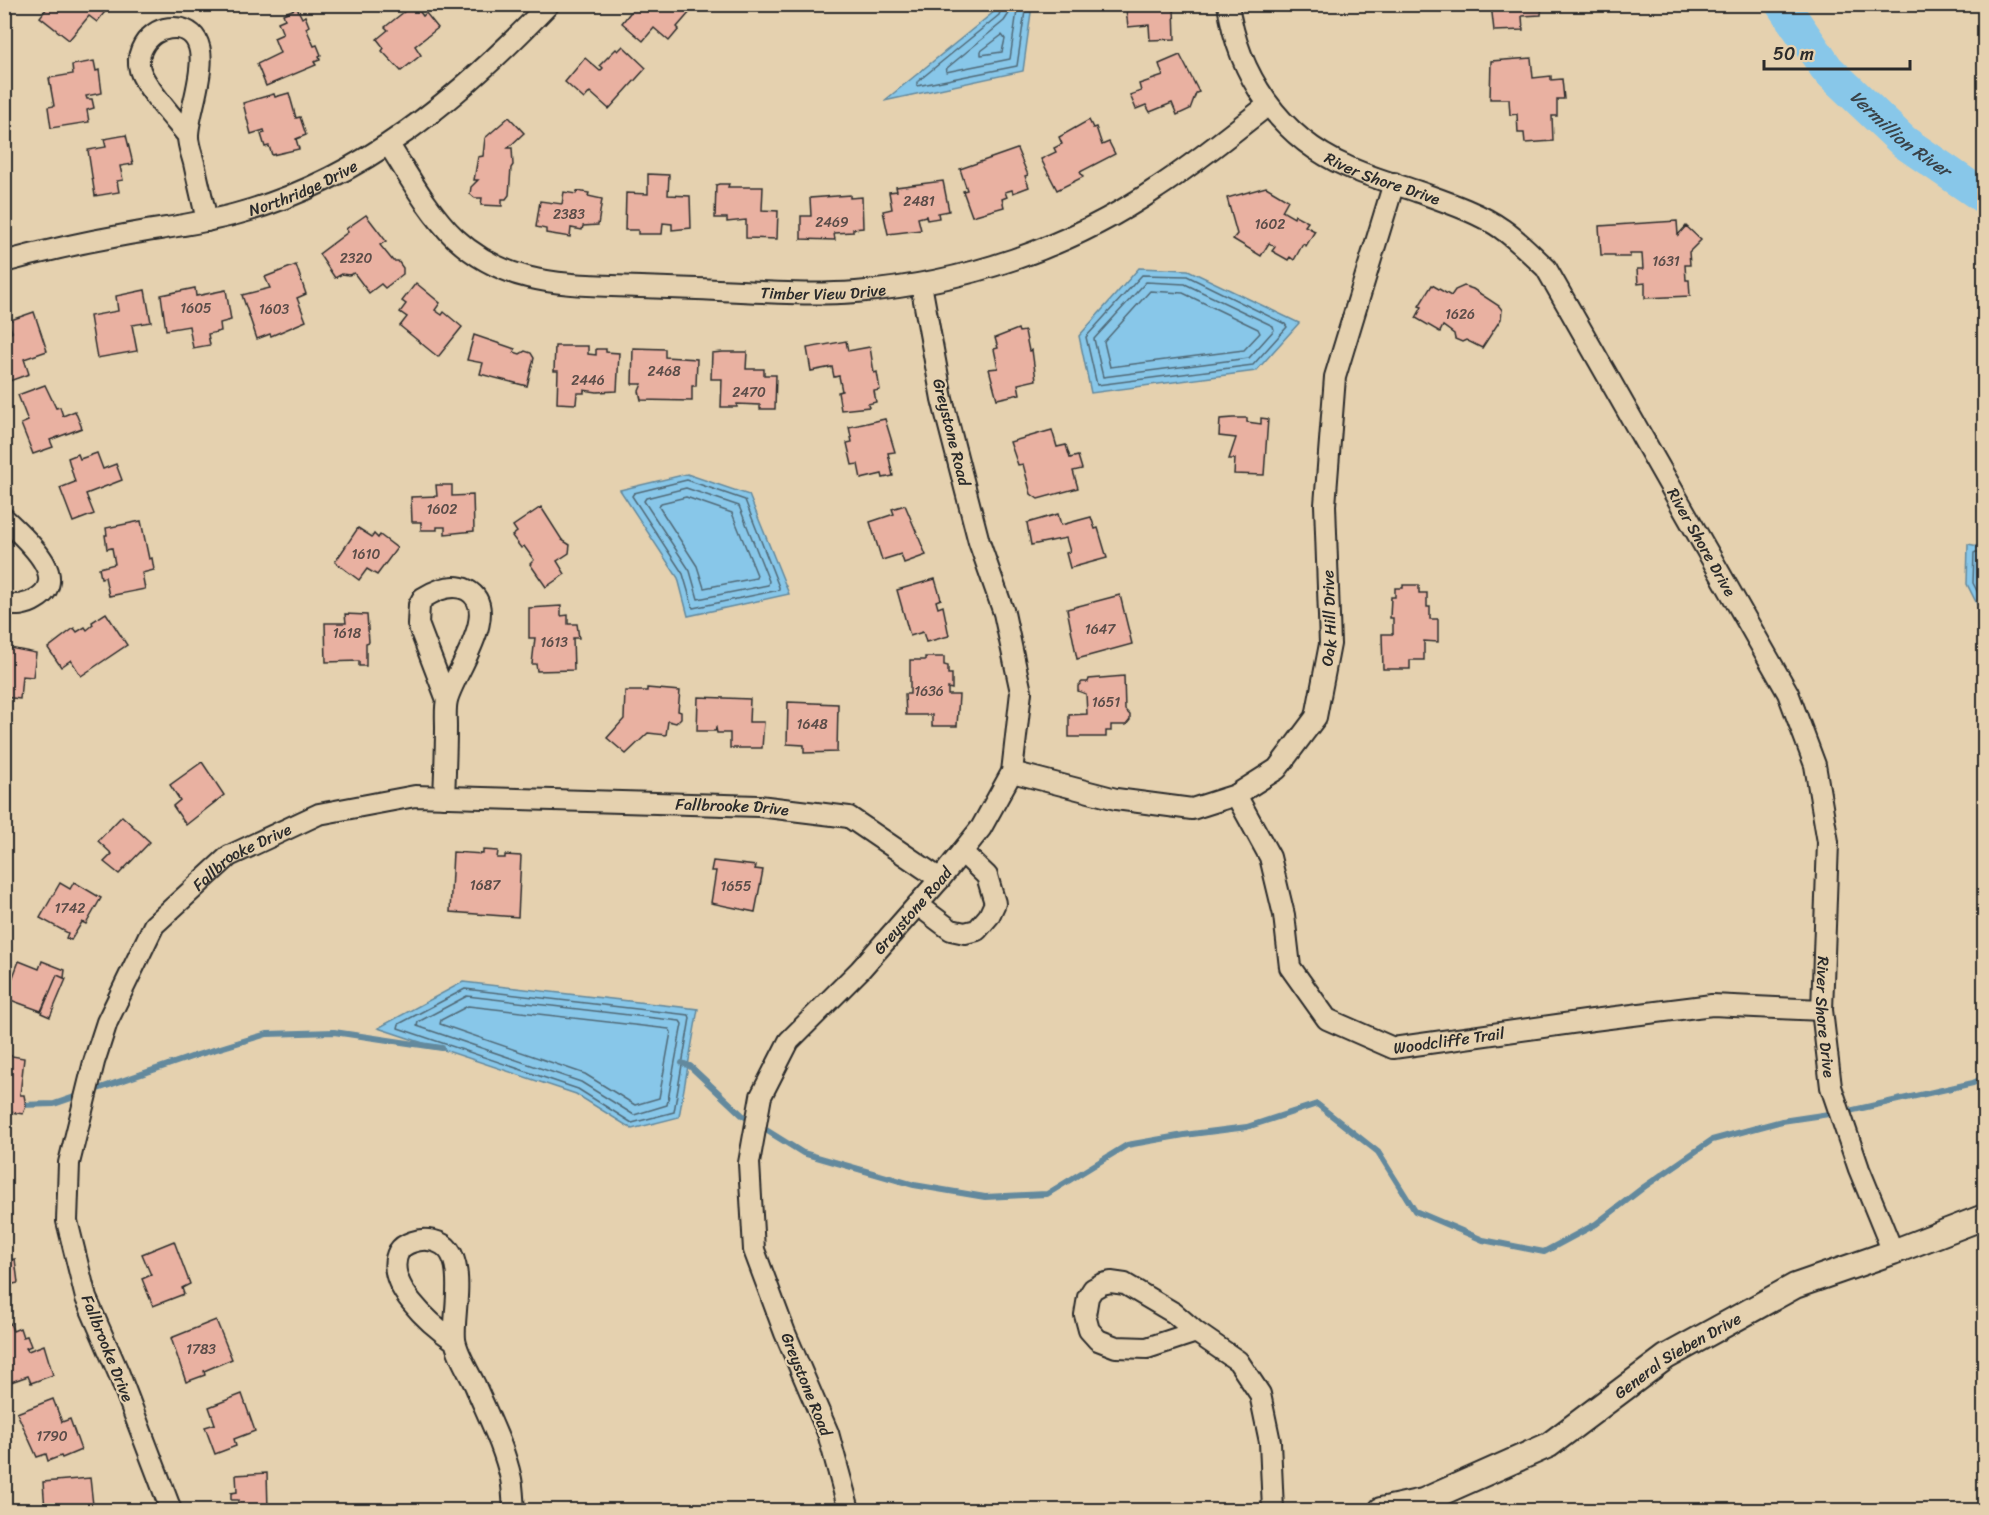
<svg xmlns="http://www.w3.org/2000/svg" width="1989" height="1515" viewBox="0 0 1989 1515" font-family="Sriracha,sans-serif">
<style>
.water{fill:#88c7e9;stroke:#63899d;stroke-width:1.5}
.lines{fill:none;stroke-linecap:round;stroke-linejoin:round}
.shore{stroke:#506977;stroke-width:1.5}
.stream{stroke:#63899d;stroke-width:6}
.river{stroke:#88c7e9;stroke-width:34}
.building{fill:#e9b1a1;stroke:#2b2b2b;stroke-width:1.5}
.minor-casing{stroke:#2b2b2b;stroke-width:24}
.tertiary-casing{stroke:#2b2b2b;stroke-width:28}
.minor{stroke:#e5d1af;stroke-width:20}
.tertiary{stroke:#e5d1af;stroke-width:24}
.labels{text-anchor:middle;stroke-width:4.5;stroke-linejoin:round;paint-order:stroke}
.number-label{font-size:14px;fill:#5a4c48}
.street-label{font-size:16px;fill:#2b2b2b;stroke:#e5d1af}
.water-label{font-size:18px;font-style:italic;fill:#394248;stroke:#e5d1af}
</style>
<rect width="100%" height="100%" fill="#e5d1af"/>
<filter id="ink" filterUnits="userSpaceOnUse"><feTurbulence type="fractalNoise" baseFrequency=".0167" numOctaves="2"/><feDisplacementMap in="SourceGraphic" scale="12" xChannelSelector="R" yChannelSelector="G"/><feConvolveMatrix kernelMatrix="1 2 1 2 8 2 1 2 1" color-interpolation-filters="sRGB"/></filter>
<g filter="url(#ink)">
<!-- water -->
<g class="water">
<path d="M998 5H1032L1023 71 884 101 995 11Z"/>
<path d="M1139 268 1188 270 1299 323 1256 371 1091 393 1079 336Z"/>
<path d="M687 474 749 495 789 594 688 616 678 578 620 490Z"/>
<path d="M1968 544 1984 547V618L1967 584Z"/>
<path d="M463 982 698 1009 679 1117 632 1129 576 1094 378 1028Z"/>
</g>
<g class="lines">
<!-- shore -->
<g class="shore">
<path d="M1003 4 999 15 917 82V86L1017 66 1026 4"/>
<path d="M1011 4 1010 12 1004 21 947 68 946 72 1010 59 1018 4"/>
<path d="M1002 35 1005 39 1002 52 981 55V51Z"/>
<path d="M1142 275 1187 276 1285 324 1287 327 1253 365 1097 385 1086 337Z"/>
<path d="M1146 282 1185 284 1273 326 1274 330 1249 358 1103 377 1094 339Z"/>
<path d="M1150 291 1183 293 1258 329 1260 333 1244 350 1110 367 1104 342Z"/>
<path d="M687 480 745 500 779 587V590L693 608 683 574 632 496 634 493Z"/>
<path d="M686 488 739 506 769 581 768 585 698 599 690 571 644 501 646 498Z"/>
<path d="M686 497 732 513 757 575 756 578 704 588 697 566 659 507 661 503Z"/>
<path d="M1984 552H1976L1974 553 1973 583 1984 605"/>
<path d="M465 989 689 1015 690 1018 674 1112 632 1123 578 1089 398 1028 399 1024Z"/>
<path d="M467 996 680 1021 682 1024 667 1105 634 1115 581 1082 417 1026 418 1022Z"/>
<path d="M468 1006 669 1029 671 1032 659 1098 635 1105 585 1074 440 1024 441 1020Z"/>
</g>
<!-- stream -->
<g class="stream">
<path d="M682 1063 690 1066 742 1115 803 1153 914 1185 985 1197 1047 1194 1127 1145 1184 1135 1247 1127 1317 1104 1378 1152 1415 1211 1483 1240 1544 1252 1596 1224 1644 1187 1712 1140 1782 1121 1849 1111 1973 1083 1984 1078"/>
<path d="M20 1105 54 1104 197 1055 267 1034 334 1032 442 1048"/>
</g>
<!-- river -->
<path class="river" id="s1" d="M1782 4 1827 69 1904 142 1984 197"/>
</g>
<!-- building -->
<g class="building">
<path d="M50 4H111L97 22 89 16 69 40 40 17Z"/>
<path d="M414 4 423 16 426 13 438 28 415 46 421 55 401 71 382 51 384 48 377 39 388 30 385 27Z"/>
<path d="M637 4H646L649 7 651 4H697L677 27 679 29 669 41 654 28 643 41 622 23Z"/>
<path d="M1121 4H1161L1156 6 1157 10 1174 8 1175 39 1150 40 1149 25 1128 27 1126 9H1121Z"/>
<path d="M1491 4H1542L1541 15 1522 16 1523 30 1494 31Z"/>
<path d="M297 8 302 18 305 16 309 26 306 28 314 46 317 45 321 55 319 56 320 60 314 62 316 65 266 86 257 64 280 53 274 38 283 34 278 22 285 19 283 14Z"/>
<path d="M623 46 646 68 609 109 590 92 584 99 565 82 585 58 600 71 603 68 600 65 616 49 618 51Z"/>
<path d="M1180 55 1199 92 1196 93 1190 109 1177 115 1172 103 1150 112 1146 105 1136 109 1130 95 1141 91 1139 84 1163 76 1159 64Z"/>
<path d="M1531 58 1533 78 1551 76V80L1562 79 1564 99H1557V116H1552L1553 141 1525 143 1524 133H1518L1517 114 1510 115 1509 99H1490L1491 61Z"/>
<path d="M94 61 96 71 99 70 102 93 86 96 87 99H92L94 108 87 110 89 122 51 128 48 107 54 106 49 78 73 74 72 65Z"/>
<path d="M289 93 296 118 300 117 306 135 296 139 299 149 272 155 269 146 265 147 261 134 265 133 264 130 251 134 243 103 274 94 275 97Z"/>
<path d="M509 117 524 133 508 148H512L513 165 511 168 509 195 506 199H502V206L481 205 482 198H475L470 194 471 187 478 180H474L478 157 483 156 485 138Z"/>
<path d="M1089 120 1093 128 1096 127 1102 145 1109 142 1115 154 1080 172 1083 177 1057 190 1041 159 1056 152 1054 148 1062 144 1059 137Z"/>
<path d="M126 135 133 164 120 166 123 180 117 181 119 192 95 196 88 150 106 147 104 139Z"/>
<path d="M1017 149 1028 175 1025 176 1029 187 1013 193 1012 190 1005 192 1007 197 1002 199 1004 207 972 216 963 191 967 190 960 169Z"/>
<path d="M648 174 669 175 668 195 690 196 691 228 672 230V224L663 223 662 234H638V230H625L626 193 648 194Z"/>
<path d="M943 181 949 211 938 213 939 218 927 220 926 216 918 218 921 230 888 234 883 211 892 209 889 192 897 191 896 187Z"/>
<path d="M719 184H729L728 187H763L762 210 778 211 777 239 746 238V220L727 222V218H715L716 185Z"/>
<path d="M1266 187 1288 200 1282 211 1294 218 1295 215 1308 222 1305 226 1315 231 1306 246 1303 244 1294 260 1290 257 1288 260 1272 251 1275 247 1269 243 1261 256 1233 239 1237 234 1227 198Z"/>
<path d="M577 191 589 193 588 196 602 199 598 225 583 226 582 230 571 228 570 237 546 233V229L536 227 540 201 562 204 564 192 576 194Z"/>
<path d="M850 195V198L862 197 863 228 853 229V232L834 233 835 240 801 239V216H811L810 198Z"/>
<path d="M366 215 386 241 380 245 393 261H398L403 268V274L385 288 381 284 369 293 354 273 349 275 342 274 335 278 319 254 348 232 346 229Z"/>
<path d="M1677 221 1678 235 1686 226 1701 240 1689 252 1690 265H1685L1686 280H1689L1690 296 1645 298V283L1638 284 1637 269H1643L1642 254H1630V257H1615V255H1601L1599 226Z"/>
<path d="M296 265 306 294 297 298 306 321 271 336 270 334 257 339 242 295 270 288 265 277Z"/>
<path d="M416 283 440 303 435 310 442 315 444 312 462 327 438 357 400 326 407 317 400 312 406 304 402 301Z"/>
<path d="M1432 285 1451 296 1455 290 1464 286 1473 289 1499 306 1502 310 1501 319 1482 348 1466 340 1462 342 1455 339 1454 334 1443 326 1440 332 1416 318 1422 307 1419 306Z"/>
<path d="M195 288 196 296 226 290 231 320 220 323 221 331 208 334 210 345 193 348 189 326 166 330 161 295Z"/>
<path d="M145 290 151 322 132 325 137 351 97 358 90 316 118 311 116 296Z"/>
<path d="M34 312 47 351 24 359 29 374 4 383V346L8 345 6 337 12 332 8 321Z"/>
<path d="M1018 329 1019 332 1025 331 1029 351 1032 350 1036 380 1018 384 1020 394 997 399 989 369 998 368 994 349 998 348 995 338Z"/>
<path d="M474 335 515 349 514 352 520 354 525 351 531 353 534 358 527 386 480 374 483 363 467 360Z"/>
<path d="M846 341 848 351 870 347 874 373 877 372 880 390 874 391 876 402 868 404 869 407 841 410 838 392 842 391 839 376 834 377 832 367 811 371 807 348Z"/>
<path d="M555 346H588V354L596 355V349H606V352L619 353 617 391 597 392 584 390V393H577L576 404 557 403 558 371H554Z"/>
<path d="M633 348 665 349V357L697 359 696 386H692V401L641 400 639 391 642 384H632Z"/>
<path d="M723 352H747L746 369H764V375H776L775 409H760V405L737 404V407H721L722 379H711L712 353Z"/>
<path d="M45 385 56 408 60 407 63 416 75 411 82 428 50 440 53 447 33 454 21 424 28 421 18 395Z"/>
<path d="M1233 418H1247V422L1261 424V418L1268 419 1264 475 1234 474 1235 459H1229L1236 438 1219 436 1220 419Z"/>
<path d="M885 419 895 452 888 453 893 476 883 478 882 474 861 479 858 464 852 465 847 443 852 442 849 427Z"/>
<path d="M1052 430 1057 447 1066 445 1070 458 1078 456 1082 469 1073 471 1078 488 1038 499 1031 494 1023 464 1018 465 1010 442Z"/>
<path d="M97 453 103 469 116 464 122 480 86 494 94 514 73 522 60 488 75 482 68 458 78 454 80 459Z"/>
<path d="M436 485H452V496L473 495 474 531 445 534V527H437V530H421V522H412L411 497 437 496Z"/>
<path d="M905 505 926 555 904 563 901 554 882 560 870 522 894 514 892 509Z"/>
<path d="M541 507 562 540 570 545 569 553 557 561 565 574 546 587 530 564 534 560 524 546 521 548 512 536 517 532 513 526Z"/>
<path d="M1058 514 1061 525 1091 517 1095 529 1098 528 1107 558 1070 568 1066 553 1070 552 1066 538 1031 545 1027 523Z"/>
<path d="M141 521 149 559 152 558 154 570 142 573 145 589 109 596 105 577 101 578 99 568 115 564 112 548 107 549 105 535H107L106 528Z"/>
<path d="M358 528 372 537 374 534 378 538 380 535 397 548 377 575 367 569 359 580 335 562Z"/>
<path d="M935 579 941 599 936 601 938 608 943 606 949 636 926 642 923 632 910 636 897 590Z"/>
<path d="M1403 585H1419V593H1427V607H1430V619H1438V642L1424 641V660H1410V669H1383L1382 634H1393V618H1390L1391 597H1395V588H1403Z"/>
<path d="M1120 595 1132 644 1077 659 1067 609Z"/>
<path d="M561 606V616L568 615V624H577L579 638H573L574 670 537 671 536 664H532L535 638H529V608Z"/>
<path d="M106 613 127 645 81 676 71 660 61 667 48 648 74 628 77 632 85 627 87 630 93 625 92 622Z"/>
<path d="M345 614 367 615 369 642 366 643V666H359V661L326 662 325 623H346Z"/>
<path d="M5 647 36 653 33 677 22 676 20 699 4 697Z"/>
<path d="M925 657H944V665L948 666V674H952V689L948 688V695H959L957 726H932V715H906L905 694H910V660H925Z"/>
<path d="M1124 676 1125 710 1130 715V720L1126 725H1111V731H1106V737H1069V715L1087 714 1086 694 1078 691V686L1082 682H1088L1089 679Z"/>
<path d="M647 688 680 691 678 711 681 712V718L676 723 668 721 666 735 648 733 626 754 607 738 624 719 625 691H647Z"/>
<path d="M698 697 750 699 749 722H764L762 748H730V733H717L716 728 715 731H697Z"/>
<path d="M788 702 838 704 837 752 804 753V745L787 744Z"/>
<path d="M202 762 224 795 186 825 173 806 180 800 170 785Z"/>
<path d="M122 816 150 842 119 874 104 862 112 854 98 841Z"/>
<path d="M483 850 498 851 497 858H505V855L521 856 518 917 450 912 453 852 483 854Z"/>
<path d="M713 861 756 866 755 869 763 870 755 912 711 903 716 871H711Z"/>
<path d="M74 882 101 898 86 924 82 922 71 940 66 938 68 933 40 918 60 883 70 889Z"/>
<path d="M19 961 39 969 42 961 65 970 63 985 57 999 48 996 41 1011 5 998Z"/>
<path d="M57 975 66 979 50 1017 41 1013Z"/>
<path d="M4 1052H7L6 1055 24 1058 20 1095H24L26 1106 23 1114 4 1111Z"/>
<path d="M174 1241 190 1284 182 1288 184 1294 153 1306 142 1279 151 1275 142 1254Z"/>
<path d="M15 1259 18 1283 4 1286V1261Z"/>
<path d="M216 1320 232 1359 204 1371 205 1375 186 1382 171 1338Z"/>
<path d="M10 1323 13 1331 20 1328 23 1337 27 1336 31 1346 26 1348 28 1351 44 1345 53 1375 31 1383 28 1376 8 1383 4 1375V1325Z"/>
<path d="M242 1394 255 1431 234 1439 236 1446 215 1454 205 1427 215 1424 209 1407Z"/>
<path d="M53 1399 62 1422 70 1419 81 1450 62 1458 61 1456 48 1461 46 1454 37 1457 17 1413Z"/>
<path d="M267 1473 268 1510H231H238V1500H231V1493L237 1492 236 1475Z"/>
<path d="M90 1478 93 1505 101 1504V1510H45L43 1482Z"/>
</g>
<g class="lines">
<defs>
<g id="minor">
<path id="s2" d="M1228 4C1238 75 1280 137 1346 166 1369 177 1395 184 1419 192 1444 201 1480 213 1502 229 1518 240 1532 255 1546 268L1788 693 1815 765 1828 842 1822 1010 1831 1087 1859 1169 1893 1252"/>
<path d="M188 136C175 120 145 87 140 70 136 56 143 42 154 34 162 28 176 26 185 30 219 44 187 111 188 137 188 145 192 155 194 163 198 182 203 202 207 221"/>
<path id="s3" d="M389 145C409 176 428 212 455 238 501 281 553 284 612 286 641 287 669 288 697 289 749 291 803 296 856 292 963 283 1068 249 1157 188 1196 163 1232 133 1268 105"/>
<path id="s4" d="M4 262C44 251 84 242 124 235 162 228 199 224 236 214 363 180 460 97 549 4"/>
<path d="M4 518C22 536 73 577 36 599 27 605 14 607 4 603"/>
<path id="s5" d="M1012 772 1116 799 1192 809 1236 795 1277 769 1316 717 1330 644 1325 505 1335 377 1394 183"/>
<path id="s6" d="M1236 795 1270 857 1284 915 1290 967 1327 1019 1393 1048 1593 1020 1712 1005 1822 1010"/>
<path d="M444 797C445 774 446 750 446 727 446 719 445 708 447 700 453 674 503 610 467 590 453 583 436 590 423 598L419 605 418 624 447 700"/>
<path d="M918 905 951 930 965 933 977 930 989 916 995 903 987 876 962 852"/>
<path d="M1196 1332 1147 1348 1116 1347 1098 1340 1089 1330 1085 1315 1088 1297 1093 1289 1102 1284 1111 1282 1125 1284 1174 1313 1196 1332 1238 1361 1260 1394 1270 1442 1273 1510"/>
<path d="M455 1341C431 1325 382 1283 399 1251 404 1243 419 1239 428 1240 473 1244 452 1311 455 1339 456 1351 469 1373 475 1385 488 1416 504 1446 511 1479 513 1489 513 1500 514 1510"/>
<path id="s7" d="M171 1510 119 1374 86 1298 67 1221 69 1163 94 1062 107 1022 154 925 229 856 319 814 415 796 759 806 849 817 940 879"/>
<path id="s8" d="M849 1510 828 1433 785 1333 754 1250 749 1163 761 1096 789 1041 860 970 940 879 981 828 1012 772 1021 692 1004 613 979 542 942 399 921 284"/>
</g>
<g id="tertiary">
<path id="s9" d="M1381 1510 1423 1501 1549 1445 1666 1357 1795 1286 1893 1252 1984 1217"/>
</g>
</defs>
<!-- minor casing -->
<use href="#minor" class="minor-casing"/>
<!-- tertiary casing -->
<use href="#tertiary" class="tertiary-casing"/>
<!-- minor -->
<use href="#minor" class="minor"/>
<!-- tertiary -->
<use href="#tertiary" class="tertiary"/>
</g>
</g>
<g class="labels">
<!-- number labels -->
<g class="number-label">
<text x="919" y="206">2481</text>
<text x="569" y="219">2383</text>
<text x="832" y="227">2469</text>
<text x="1270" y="229">1602</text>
<text x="356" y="263">2320</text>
<text x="1666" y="266">1631</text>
<text x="196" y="313">1605</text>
<text x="274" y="314">1603</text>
<text x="1460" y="319">1626</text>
<text x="664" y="376">2468</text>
<text x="588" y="385">2446</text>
<text x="749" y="397">2470</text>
<text x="442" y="514">1602</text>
<text x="366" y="559">1610</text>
<text x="1100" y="634">1647</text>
<text x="347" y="638">1618</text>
<text x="554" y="647">1613</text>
<text x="929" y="696">1636</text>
<text x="1106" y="707">1651</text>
<text x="812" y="729">1648</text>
<text x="485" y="890">1687</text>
<text x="736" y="891">1655</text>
<text x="70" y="913">1742</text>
<text x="201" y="1354">1783</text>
<text x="52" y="1441">1790</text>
</g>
<!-- street labels -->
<g class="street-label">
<text dy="6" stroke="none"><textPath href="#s2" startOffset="248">River Shore Drive</textPath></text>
<text dy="6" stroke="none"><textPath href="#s4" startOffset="309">Northridge Drive</textPath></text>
<text dy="6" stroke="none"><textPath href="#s3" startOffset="494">Timber View Drive</textPath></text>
<text transform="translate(952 432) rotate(76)" y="6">Greystone Road</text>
<text dy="6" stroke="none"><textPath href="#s2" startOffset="752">River Shore Drive</textPath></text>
<text dy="6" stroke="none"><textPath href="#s5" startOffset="444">Oak Hill Drive</textPath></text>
<text dy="6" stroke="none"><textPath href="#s7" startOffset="1236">Fallbrooke Drive</textPath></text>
<text dy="6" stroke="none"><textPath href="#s7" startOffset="732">Fallbrooke Drive</textPath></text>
<text dy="6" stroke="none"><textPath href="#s8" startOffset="674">Greystone Road</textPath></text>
<text dy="6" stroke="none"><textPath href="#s2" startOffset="1256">River Shore Drive</textPath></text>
<text dy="6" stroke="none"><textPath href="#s6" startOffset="375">Woodcliffe Trail</textPath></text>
<text transform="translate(108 1348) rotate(68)" y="6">Fallbrooke Drive</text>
<text dy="6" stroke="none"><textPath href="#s9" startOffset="338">General Sieben Drive</textPath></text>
<text transform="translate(807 1384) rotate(68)" y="6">Greystone Road</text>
</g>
<!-- water labels -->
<g class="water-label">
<text dy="6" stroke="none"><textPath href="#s1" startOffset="177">Vermillion River</textPath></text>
</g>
</g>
<!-- margin -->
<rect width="1989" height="1515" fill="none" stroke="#e5d1af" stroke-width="24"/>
<rect x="12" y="12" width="1965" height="1491" fill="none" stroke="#2b2b2b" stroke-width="2" filter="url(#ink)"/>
<!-- scale -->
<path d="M1764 60v9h146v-9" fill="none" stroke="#2b2b2b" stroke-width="3"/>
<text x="1773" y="60" font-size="18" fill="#2b2b2b" stroke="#e5d1af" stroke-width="4.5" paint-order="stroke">50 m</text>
</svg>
